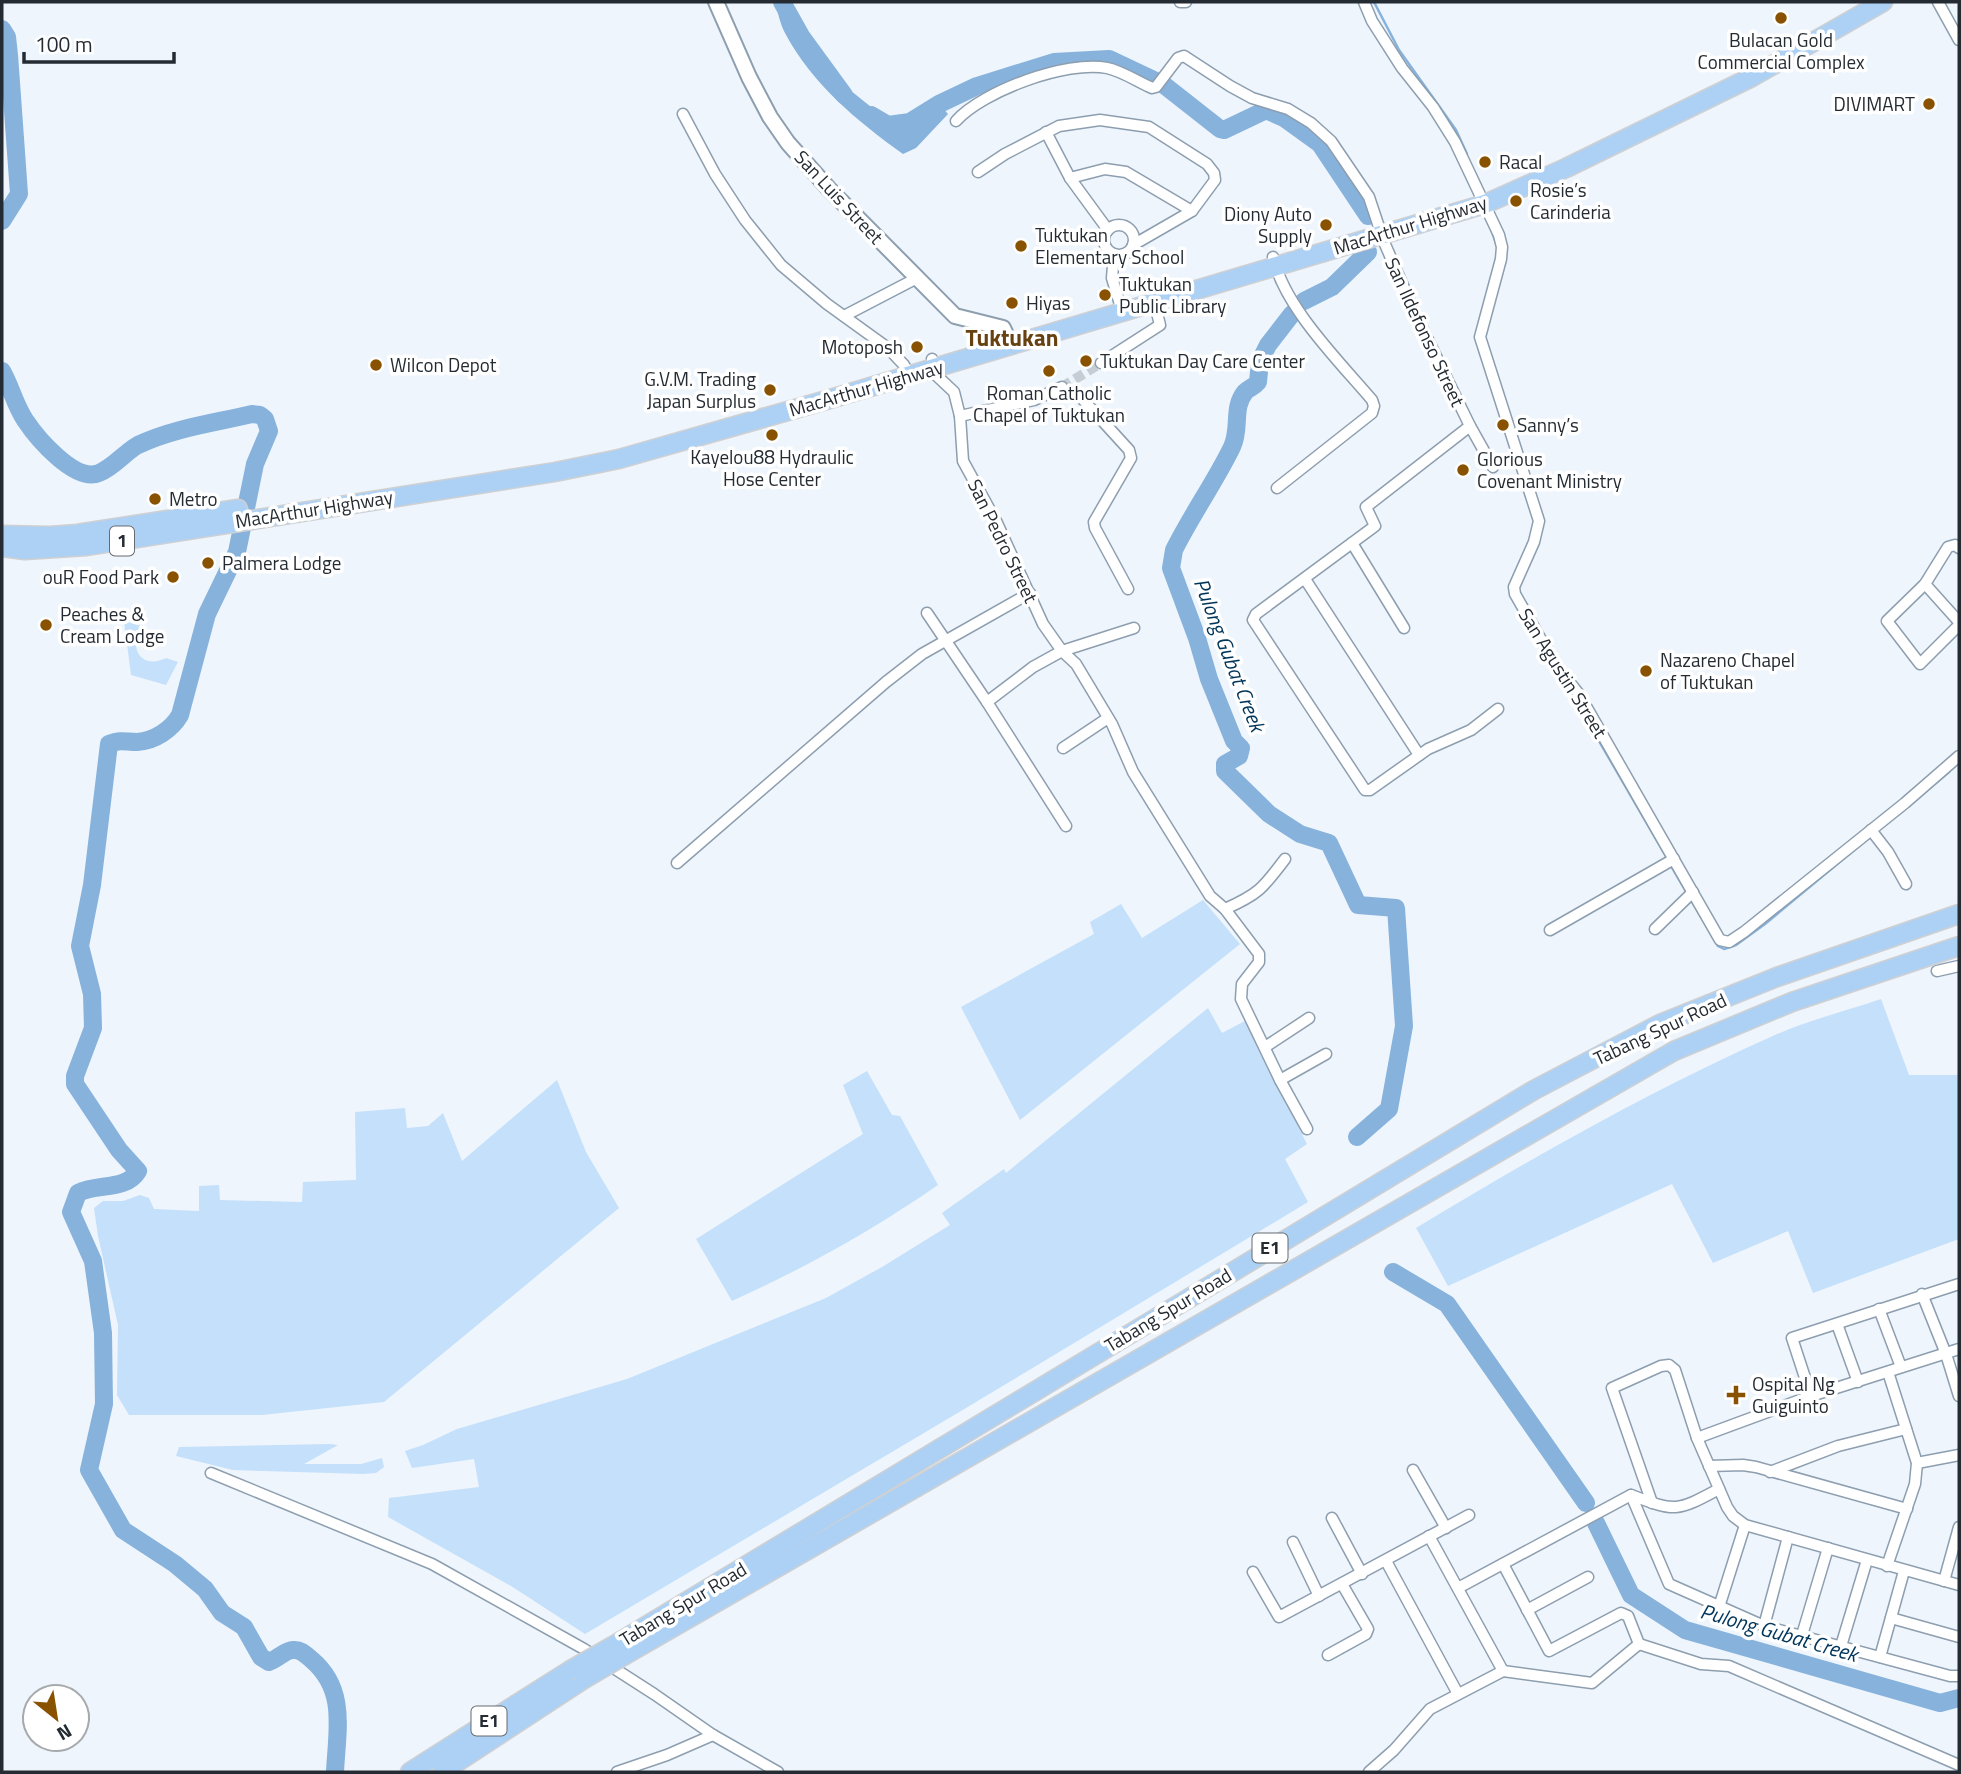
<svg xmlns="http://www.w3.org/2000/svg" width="1961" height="1774" viewBox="0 0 1961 1774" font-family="'Titillium Web',sans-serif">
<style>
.green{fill:#c5e0fa}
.water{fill:#86b2dc}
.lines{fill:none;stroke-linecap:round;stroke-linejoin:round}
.stream{stroke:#86b2dc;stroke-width:2.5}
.river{stroke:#86b2dc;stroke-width:18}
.street-tunnel{stroke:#c6cdd4;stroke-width:10;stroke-dasharray:10 5;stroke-linecap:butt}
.street-casing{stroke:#8d9eaf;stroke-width:13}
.secondary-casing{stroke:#8d9eaf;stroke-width:18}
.highway-casing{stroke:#cfd0d2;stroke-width:21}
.street{stroke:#fff;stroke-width:10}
.secondary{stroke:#fff;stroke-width:14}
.highway{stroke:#add1f5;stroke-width:18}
.highway-bridge-casing{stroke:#cfd0d2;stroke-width:21;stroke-linecap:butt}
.highway-bridge{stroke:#add1f5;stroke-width:18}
.poi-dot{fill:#885200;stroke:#fff;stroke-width:2.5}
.labels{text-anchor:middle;stroke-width:7;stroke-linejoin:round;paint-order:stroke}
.shield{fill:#fff;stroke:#666b70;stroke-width:2}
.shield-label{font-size:18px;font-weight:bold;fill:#242b32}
.poi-label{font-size:19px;fill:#242b32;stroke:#fff;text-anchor:start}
.street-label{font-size:19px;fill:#242b32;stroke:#fff}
.water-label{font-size:21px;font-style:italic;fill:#00355b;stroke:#fff}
.quarter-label{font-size:23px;font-weight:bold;fill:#674112;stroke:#fff}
</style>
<rect width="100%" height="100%" fill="#eef5fd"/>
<!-- green -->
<g class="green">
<path d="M124 621 141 626C128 648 141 670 166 658L178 662 166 685 131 675Z"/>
<path d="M1203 900 1240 944 1020 1120 961 1007 1094 934 1090 922 1121 904 1142 938Z"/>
<path d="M1881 999 1909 1075H1959V1239L1813 1293 1788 1231 1713 1263 1672 1184 1448 1286 1416 1228C1532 1158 1651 1090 1775 1035 1809 1020 1846 1011 1881 999Z"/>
<path d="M1208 1008 1222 1033 1245 1021 1307 1144 1285 1159 1308 1202 966 1408 585 1634 511 1586 388 1517 389 1498 479 1487 474 1459 412 1468 405 1451 423 1445 457 1429 627 1379 826 1298 882 1267 950 1225 942 1213 1004 1169 1006 1173Z"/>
<path d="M867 1071 892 1115 900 1116 938 1185C873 1230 805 1268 732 1301L696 1239 863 1134 843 1085Z"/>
<path d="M557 1080 586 1152 619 1208 384 1402 262 1415H129L117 1395 118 1325 98 1236 94 1208 103 1201H123L140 1195 149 1198 154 1209 199 1211V1186L219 1185 220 1200 302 1202 303 1182 356 1180 355 1112 405 1108 407 1128 428 1126 443 1113 462 1161Z"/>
<path d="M330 1444 338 1445 304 1464H361L382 1458 384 1467 376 1473 363 1474 233 1470 176 1456 179 1447Z"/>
</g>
<!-- water -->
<path class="water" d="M775 2H788L795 24 825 70 896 127 920 125 939 104 948 114 916 148 903 154C857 121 812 84 785 33 780 24 778 12 775 2Z"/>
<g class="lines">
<!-- stream -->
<g class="stream">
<path d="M1374 2 1399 50 1456 130 1467 154"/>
<path d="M1491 229 1498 249"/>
<path d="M1577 703 1583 713"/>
<path d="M1588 722 1667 858"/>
<path d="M1925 792 1949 772"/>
<path d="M1670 864 1718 946 1724 949 1736 945 1765 924 1871 836"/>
</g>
<!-- river -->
<g class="river">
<path d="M782 2 801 36 844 95"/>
<path d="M2 29 7 37 9 55 19 194 2 221"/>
<path d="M871 115 888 125 910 122 939 104 977 86 1054 62 1109 59 1164 85 1220 129 1224 130 1266 110 1284 118 1320 144 1368 216"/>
<path d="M1304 301 1332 287 1368 252"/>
<path d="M1292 314 1268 345 1260 361 1258 382C1254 387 1249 388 1245 392 1232 408 1241 428 1232 447 1215 482 1192 514 1174 550L1171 568 1197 638 1209 679 1234 741 1241 748 1239 756 1225 764V771L1269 814 1300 834 1329 843 1358 905 1396 908 1404 1026 1389 1109 1357 1137"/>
<path d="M2 371C11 387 15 405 25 420 37 438 75 483 99 473 114 467 124 453 138 445 174 428 214 423 252 414L260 415 265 419 269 431 255 464 237 552 207 614 180 715C172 729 155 741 137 742 125 742 122 739 109 744L92 885 80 946 92 994 93 1028 75 1076V1084L119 1150 138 1171C126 1191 97 1183 78 1193L71 1212 93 1261 103 1333 104 1404 89 1470 123 1530 175 1564 205 1589 222 1613 244 1627 261 1657 269 1662C278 1659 285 1650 293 1650 301 1649 306 1655 312 1660 347 1690 337 1730 335 1772"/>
<path d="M1393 1272 1447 1304 1586 1503"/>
<path d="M1596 1523 1631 1595 1685 1630 1940 1703 1959 1698"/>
</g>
<!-- street-tunnel -->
<path class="street-tunnel" d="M1062 387 1101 363"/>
<defs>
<g id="street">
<path d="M1180 2H1186"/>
<path d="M1364 2 1372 21 1402 68 1433 107 1455 142 1499 235 1502 247 1501 259 1480 337 1539 521 1534 542 1514 587 1515 594 1555 664 1579 694 1720 940 1729 942 1744 932 1905 803 1959 756"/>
<path d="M1938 2 1959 40"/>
<path d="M683 114 715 174 745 220 781 265 827 304 888 348 904 365 910 375"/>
<path d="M956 121C983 91 1067 60 1107 68 1122 71 1138 82 1152 88L1156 87 1178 58 1184 56 1230 86 1252 98 1288 109 1311 123 1331 141 1369 197 1384 242 1415 313 1470 426 1366 507 1375 526 1256 614 1253 620 1365 790H1370L1428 749 1471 730 1498 709"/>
<path d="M1046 132 1070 178 1108 230"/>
<path d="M978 172 1005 154 1059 126 1100 120 1149 127 1207 164 1214 173 1215 180 1192 211 1133 245"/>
<path d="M1070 178 1105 169 1126 172 1192 211"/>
<circle cx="1119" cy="240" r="15"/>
<path d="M1114 254 1112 278 1122 311"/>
<path d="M1273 257C1285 308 1338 360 1372 400L1374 406 1372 413 1277 488"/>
<path d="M844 316 917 278"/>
<path d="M932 359 937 376 954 392 960 416 963 461 997 523 1043 624 1062 651 1134 628"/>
<path d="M1101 363 1160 325 1152 293"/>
<path d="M1077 393 1129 450 1131 458 1094 522 1095 528 1128 589"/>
<path d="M960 416 1034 400 1062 387"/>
<path d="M1470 426 1493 467"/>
<path d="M1352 543 1404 628"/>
<path d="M1959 548 1955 545 1948 547 1925 584 1887 621 1920 664 1959 625"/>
<path d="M1305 579 1419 755"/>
<path d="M1925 584 1959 622"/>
<path d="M927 613 987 702"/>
<path d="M1063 748 1108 718"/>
<path d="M1066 826 987 702 1033 667 1062 651 1076 664 1112 724 1133 772 1210 896 1225 909C1259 894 1263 888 1285 859"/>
<path d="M1871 830 1888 852 1906 884"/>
<path d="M677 863 886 682 922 654 1030 593"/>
<path d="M1225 909 1259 954V962L1242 984 1241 999 1280 1080 1307 1129"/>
<path d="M1655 929 1693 892"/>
<path d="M1550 930 1674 859"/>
<path d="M1937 971 1959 966"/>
<path d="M1265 1047 1309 1018"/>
<path d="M1280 1080 1326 1054"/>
<path d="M1922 1294 1946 1354 1959 1396"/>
<path d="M1879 1309 1901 1367"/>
<path d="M1837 1324 1858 1382"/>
<path d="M1811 1396 1792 1338 1959 1284"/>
<path d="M1697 1438 1811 1396 1959 1349"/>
<path d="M1917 1463 1959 1455"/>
<path d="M1709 1466 1743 1465 1756 1467 1907 1509"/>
<path d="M1413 1470 1446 1528"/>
<path d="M1770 1472 1838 1446 1906 1429"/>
<path d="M211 1473 432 1564 584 1649 654 1694 713 1735 778 1772"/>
<path d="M1631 1495 1669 1584 1764 1626 1950 1676H1959"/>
<path d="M1652 1503 1612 1388 1661 1366 1669 1365 1675 1370 1697 1438 1727 1507 1733 1516 1745 1525 1959 1585"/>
<path d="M1332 1518 1362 1574"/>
<path d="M1429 1536 1503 1671"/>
<path d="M1293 1542 1319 1596"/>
<path d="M1386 1561 1458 1694"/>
<path d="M1503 1564 1549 1651 1621 1613 1628 1616 1639 1644"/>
<path d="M1887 1566 1915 1484 1917 1463 1888 1372"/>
<path d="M1253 1572 1279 1617 1469 1515"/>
<path d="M1944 1581 1959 1527"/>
<path d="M1458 1588 1631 1495C1676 1512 1676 1512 1719 1489"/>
<path d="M1719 1607 1745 1525"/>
<path d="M1527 1610 1588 1577"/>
<path d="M1891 1618 1959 1637"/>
<path d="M1764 1626 1788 1537"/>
<path d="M1802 1635 1828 1548"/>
<path d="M1841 1646 1867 1560"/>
<path d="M1328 1655 1366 1634 1368 1629 1342 1584"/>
<path d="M1880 1657 1904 1571"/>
<path d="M617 1772 667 1755 713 1735"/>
<path d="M1369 1772 1394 1750 1430 1709 1503 1671 1592 1683 1639 1644 1701 1664 1729 1666 1959 1765"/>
</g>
<path id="secondary" d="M716 2 749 77 770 117 788 143 829 189 955 316 1003 328 1011 345"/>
<g id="highway">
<path d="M2 535 50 536 77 534 238 509"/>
<path d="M2 547 25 550 87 546 555 472 619 459 830 399 1485 204 1566 168 1752 77 1883 2"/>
<path d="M613 1646 1534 1090 1660 1024 1777 977 1959 914"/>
<path d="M625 1655 1674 1051 1792 1002 1959 946"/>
<path d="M410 1772 569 1671"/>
<path d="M442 1772 584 1679"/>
</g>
</defs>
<!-- street casing -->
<use href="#street" class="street-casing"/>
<!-- secondary casing -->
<use href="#secondary" class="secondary-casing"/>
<!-- highway casing -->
<use href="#highway" class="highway-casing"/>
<!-- street -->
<use href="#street" class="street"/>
<!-- secondary -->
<use href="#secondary" class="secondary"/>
<!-- highway -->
<use href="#highway" class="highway"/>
<defs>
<g id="highway-bridge">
<path d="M569 1671 613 1646"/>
<path d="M584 1679 625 1655"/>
</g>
</defs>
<!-- highway-bridge casing -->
<use href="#highway-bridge" class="highway-bridge-casing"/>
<!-- highway-bridge -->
<use href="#highway-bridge" class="highway-bridge"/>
</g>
<!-- markers -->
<g class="poi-dot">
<circle cx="1781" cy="18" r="7"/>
<circle cx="1929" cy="104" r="7"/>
<circle cx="1485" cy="162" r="7"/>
<circle cx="1516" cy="201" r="7"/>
<circle cx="1326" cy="225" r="7"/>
<circle cx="1021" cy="246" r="7"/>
<circle cx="1105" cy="295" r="7"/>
<circle cx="1012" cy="303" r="7"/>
<circle cx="917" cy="347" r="7"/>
<circle cx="1086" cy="361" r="7"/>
<circle cx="376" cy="365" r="7"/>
<circle cx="1049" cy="371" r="7"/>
<circle cx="770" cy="390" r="7"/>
<circle cx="1503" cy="425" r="7"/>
<circle cx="772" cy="435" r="7"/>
<circle cx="1463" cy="470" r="7"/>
<circle cx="155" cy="499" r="7"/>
<circle cx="208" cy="563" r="7"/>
<circle cx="173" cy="577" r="7"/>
<circle cx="46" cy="625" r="7"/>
<circle cx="1646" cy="671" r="7"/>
<path d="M1732.5 1384.5h7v7h7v7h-7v7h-7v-7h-7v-7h7z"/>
</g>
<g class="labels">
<!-- shield labels -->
<g class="shield">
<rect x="110" y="526.5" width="24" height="29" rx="5"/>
<rect x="1252.5" y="1233.5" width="35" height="29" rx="5"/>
<rect x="471.5" y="1706.5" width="35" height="29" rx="5"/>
</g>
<g class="shield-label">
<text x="122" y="547">1</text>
<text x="1270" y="1254">E1</text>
<text x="489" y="1727">E1</text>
</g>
<!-- poi labels -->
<g class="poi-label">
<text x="1781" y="47" text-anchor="middle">Bulacan Gold<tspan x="1781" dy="22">Commercial Complex</tspan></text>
<text x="1915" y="111" text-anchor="end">DIVIMART</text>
<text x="1499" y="169">Racal</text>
<text x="1530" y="197">Rosie’s<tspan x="1530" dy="22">Carinderia</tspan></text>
<text x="1312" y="221" text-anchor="end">Diony Auto<tspan x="1312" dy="22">Supply</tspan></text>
<text x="1035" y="242">Tuktukan<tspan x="1035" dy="22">Elementary School</tspan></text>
<text x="1119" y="291">Tuktukan<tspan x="1119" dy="22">Public Library</tspan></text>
<text x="1026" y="310">Hiyas</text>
<text x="903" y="354" text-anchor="end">Motoposh</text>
<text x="1100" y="368">Tuktukan Day Care Center</text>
<text x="390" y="372">Wilcon Depot</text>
<text x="756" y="386" text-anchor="end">G.V.M. Trading<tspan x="756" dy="22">Japan Surplus</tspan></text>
<text x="1049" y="400" text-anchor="middle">Roman Catholic<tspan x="1049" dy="22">Chapel of Tuktukan</tspan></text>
<text x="1517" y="432">Sanny’s</text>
<text x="772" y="464" text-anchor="middle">Kayelou88 Hydraulic<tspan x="772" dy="22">Hose Center</tspan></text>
<text x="1477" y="466">Glorious<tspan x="1477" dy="22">Covenant Ministry</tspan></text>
<text x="169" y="506">Metro</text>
<text x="222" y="570">Palmera Lodge</text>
<text x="159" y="584" text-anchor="end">ouR Food Park</text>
<text x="60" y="621">Peaches &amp;<tspan x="60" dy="22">Cream Lodge</tspan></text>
<text x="1660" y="667">Nazareno Chapel<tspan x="1660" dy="22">of Tuktukan</tspan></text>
<text x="1752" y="1391">Ospital Ng<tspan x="1752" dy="22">Guiguinto</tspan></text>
</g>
<!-- street labels -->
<g class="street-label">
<text transform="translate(839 197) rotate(47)" y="7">San Luis Street</text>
<text transform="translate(1410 225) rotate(-17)" y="7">MacArthur Highway</text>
<text transform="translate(1425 332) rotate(65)" y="7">San Ildefonso Street</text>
<text transform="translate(866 388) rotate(-16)" y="7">MacArthur Highway</text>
<text transform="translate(314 509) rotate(-9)" y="7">MacArthur Highway</text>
<text transform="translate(1003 541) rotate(64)" y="7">San Pedro Street</text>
<text transform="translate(1563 673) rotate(58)" y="7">San Agustin Street</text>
<text transform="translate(1660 1029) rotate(-25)" y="7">Tabang Spur Road</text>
<text transform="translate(1168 1310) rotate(-31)" y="7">Tabang Spur Road</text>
<text transform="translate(683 1604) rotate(-31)" y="7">Tabang Spur Road</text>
</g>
<!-- water labels -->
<g class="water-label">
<text transform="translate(1229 655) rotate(69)" y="7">Pulong Gubat Creek</text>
<text transform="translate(1779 1633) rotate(16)" y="7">Pulong Gubat Creek</text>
</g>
<!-- quarter labels -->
<g class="quarter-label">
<text x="1012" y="346">Tuktukan</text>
</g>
</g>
<!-- border -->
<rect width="1961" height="1774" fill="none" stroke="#242b32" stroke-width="7"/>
<!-- north arrow -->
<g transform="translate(56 1718) rotate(150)"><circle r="33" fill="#ffffff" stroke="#a7aaad" stroke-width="2"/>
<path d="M0-5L12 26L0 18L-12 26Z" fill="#885200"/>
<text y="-10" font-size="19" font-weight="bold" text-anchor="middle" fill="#242b32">N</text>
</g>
<!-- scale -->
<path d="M24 52v10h150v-10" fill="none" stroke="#242b32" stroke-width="3.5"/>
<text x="35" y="52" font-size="21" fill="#242b32" stroke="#ffffff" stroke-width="5" paint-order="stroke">100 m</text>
</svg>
